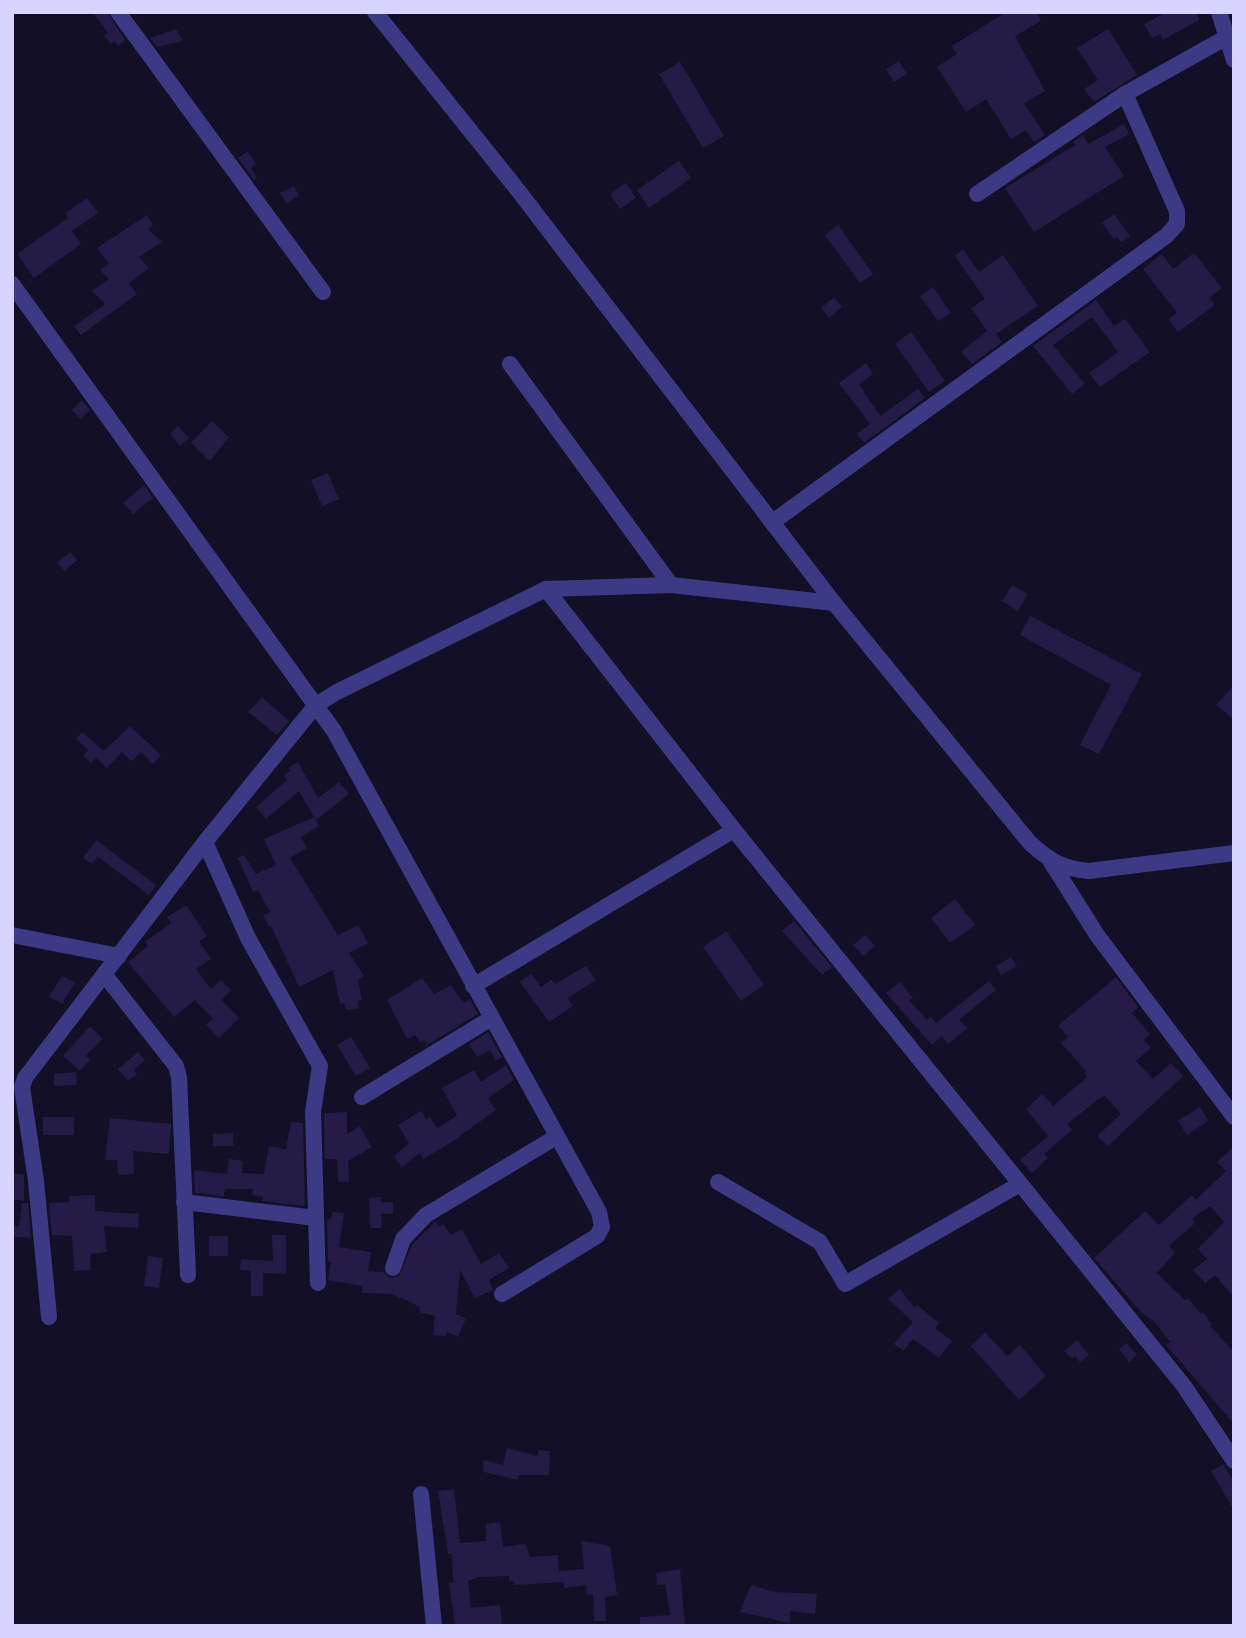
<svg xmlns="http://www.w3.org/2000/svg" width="1246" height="1638" viewBox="0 0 1246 1638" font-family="'Asap Condensed',sans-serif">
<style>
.building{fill:#241b47}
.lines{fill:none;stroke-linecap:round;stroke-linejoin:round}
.street{stroke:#3d3a85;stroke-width:16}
</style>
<rect width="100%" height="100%" fill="#130f26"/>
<!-- building -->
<g class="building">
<path d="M93 12H107L125 40 118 46 115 41 111 44 104 36 108 33Z"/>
<path d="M1006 12H1036L1041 21 1015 36 1045 91 1024 103 1045 135 1034 142 1026 130 1011 139 986 99 966 112 937 67 957 54 952 46Z"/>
<path d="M1167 12H1196L1199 20 1163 40 1160 34 1152 38 1144 24Z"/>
<path d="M176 29 183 41 157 47 150 38Z"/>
<path d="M1108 29 1137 75 1094 102 1084 89 1098 80 1077 48Z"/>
<path d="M899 61 907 74 894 82 886 69Z"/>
<path d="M680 62 724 136 703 148 659 74Z"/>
<path d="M1124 124 1129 134 1105 147 1124 176 1034 232 1005 188 1075 145 1073 142 1083 135 1088 144Z"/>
<path d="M248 151 256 164 251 168 257 178 254 180 238 158Z"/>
<path d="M679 161 691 178 649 208 637 190Z"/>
<path d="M626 183 636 198 620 209 610 194Z"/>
<path d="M294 186 299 196 286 203 280 193Z"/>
<path d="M87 198 98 213 72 231 81 244 34 278 17 254 68 218 65 213Z"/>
<path d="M1114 214 1130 236 1121 242 1117 237 1114 239 1102 223Z"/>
<path d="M147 215 153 225 148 229 162 242 139 257 149 268 129 283 137 294 81 335 74 326 105 304 92 291 109 279 100 270 109 264 97 248Z"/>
<path d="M838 225 873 274 860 283 825 235Z"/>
<path d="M963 249 979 272 1003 255 1038 306 996 334 1002 342 972 364 961 352 987 331 971 308 985 299 955 256Z"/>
<path d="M1194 253 1222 288 1210 298 1215 305 1178 332 1168 319 1177 313 1143 269 1162 254 1173 269Z"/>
<path d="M933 287 951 313 938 321 920 296Z"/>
<path d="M834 297 842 307 829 318 821 308Z"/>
<path d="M1096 300 1114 326 1125 319 1150 352 1100 387 1089 373 1118 352 1092 317 1053 345 1085 384 1072 394 1033 346Z"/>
<path d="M911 332 945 381 929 392 895 344Z"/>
<path d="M866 363 873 374 859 384 880 416 918 389 925 398 864 443 857 434 870 424 839 383Z"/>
<path d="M82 400 90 410 80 419 72 410Z"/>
<path d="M212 421 229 437 210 461 191 443Z"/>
<path d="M178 426 189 438 180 446 170 434Z"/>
<path d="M328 473 339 499 322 506 311 480Z"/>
<path d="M144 485 153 498 133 514 123 503Z"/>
<path d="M70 552 77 560 65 571 57 563Z"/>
<path d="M1012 585 1028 594 1018 611 1002 601Z"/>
<path d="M1030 616 1142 674 1099 754 1080 745 1111 685 1020 635Z"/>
<path d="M1234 685V720L1216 705Z"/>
<path d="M262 697 289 721 277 735 248 712Z"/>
<path d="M130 726 161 755 153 764 141 752 131 761 122 752 107 768 96 757 91 763 83 756 88 750 76 739 82 732 104 751Z"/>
<path d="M298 762 318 798 339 782 349 794 316 820 299 791 266 819 256 807 287 780 284 775 290 771 288 768Z"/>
<path d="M314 817 319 826 301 837 307 848 290 858 338 935 358 925 368 943 349 953 364 976 358 980 362 1000 358 1001 359 1008 346 1010 344 1003 340 1004 333 970 299 987 271 926 269 927 263 915 270 912 258 890 253 892 238 858 244 855 256 874 276 865 264 839Z"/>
<path d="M96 840 156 885 149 895 98 857 92 864 83 858Z"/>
<path d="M955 899 975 925 950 943 931 918Z"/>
<path d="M186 905 207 936 199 941 211 959 196 969 211 989 221 980 231 990 221 1000 239 1018 219 1038 206 1025 213 1019 195 1000 174 1017 128 962 148 946 145 942 171 923 167 917Z"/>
<path d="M794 921 832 967 822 975 782 931Z"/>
<path d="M726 931 764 985 741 1001 703 947Z"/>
<path d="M865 935 875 946 863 956 853 945Z"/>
<path d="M1011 957 1017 966 1001 975 996 966Z"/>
<path d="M586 966 596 980 568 998 573 1006 549 1022 520 982 531 974 541 987 551 980 555 984Z"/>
<path d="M62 976 75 983 62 1004 49 997Z"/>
<path d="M1116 977 1138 1007 1132 1013 1150 1034 1144 1040 1151 1048 1136 1061 1153 1079 1171 1063 1183 1076 1108 1146 1097 1136 1121 1114 1104 1095 1067 1124 1072 1130 1044 1154 1048 1158 1032 1173 1020 1160 1048 1136 1026 1109 1042 1094 1053 1106 1087 1077 1084 1073 1086 1071 1061 1043 1068 1037 1058 1026Z"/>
<path d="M422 978 434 994 451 985 464 1003 470 999 478 1014 427 1045 424 1040 420 1042 415 1035 407 1039 387 1000Z"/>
<path d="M989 981 996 990 959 1020 967 1028 948 1044 942 1036 932 1045 886 993 900 982 913 998 909 1000 927 1020 931 1017 936 1023Z"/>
<path d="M90 1026 103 1039 86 1055 90 1060 80 1071 63 1056Z"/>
<path d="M488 1032 502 1057 496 1061 490 1050 477 1057 469 1044Z"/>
<path d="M351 1037 370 1068 356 1076 337 1045Z"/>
<path d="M138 1052 145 1060 134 1070 137 1074 128 1081 118 1069Z"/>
<path d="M506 1065 514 1080 488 1098 496 1110 449 1144 423 1159 420 1153 402 1167 394 1156 409 1143 398 1125 421 1111 426 1119 430 1117 437 1128 457 1116 442 1088 474 1070 481 1082Z"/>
<path d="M76 1072 77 1085 54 1086V1074Z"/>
<path d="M1200 1107 1208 1121 1187 1135 1178 1121Z"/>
<path d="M347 1112V1134L360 1126 372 1147 348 1161 349 1182H338L337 1159H325L324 1113Z"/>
<rect x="43" y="1117" width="31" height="18"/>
<path d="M110 1118 171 1124 169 1154 133 1151 134 1174 118 1175 117 1160H105Z"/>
<path d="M291 1121 303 1123 305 1206 262 1201 263 1197 252 1195 253 1189H225L224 1196 195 1193 194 1170 227 1174 229 1159 243 1161 242 1173 264 1174 269 1146 286 1149Z"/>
<path d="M233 1133V1146H213V1134Z"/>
<path d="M1234 1146V1298L1215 1275 1205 1283 1193 1270 1207 1259 1198 1249 1224 1222 1210 1206 1192 1219 1195 1223 1169 1246 1175 1253 1157 1273 1185 1300 1188 1298 1201 1314 1203 1312 1212 1324 1210 1326 1234 1352V1424L1166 1345 1170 1342 1154 1321 1142 1313 1094 1258 1145 1211 1159 1225 1192 1195 1196 1200 1226 1171 1217 1162Z"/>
<path d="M12 1173 24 1175V1201L12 1199Z"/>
<path d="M95 1195V1211L139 1214 138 1228 104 1226 107 1252 90 1254 91 1270 74 1271 72 1236 52 1235 49 1203 69 1202V1196Z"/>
<path d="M381 1197V1202H393V1214H381L382 1228H370L369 1198Z"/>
<path d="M22 1203H28L31 1238 12 1236V1226H19Z"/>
<path d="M332 1212 344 1213 339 1247 371 1252 368 1271 383 1272 390 1278 399 1276 412 1245 435 1222 440 1227 443 1224 451 1235 462 1229 481 1264 499 1253 509 1268 489 1280 493 1290 475 1298 460 1270 456 1314 466 1318 458 1337 447 1332 446 1336 433 1335 435 1316 419 1312 420 1307 392 1294 362 1293V1286L328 1280 331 1262H328L327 1221 331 1218Z"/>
<path d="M272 1235H286V1274L263 1273V1296H251V1271L240 1270 241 1259 273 1261Z"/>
<rect x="209" y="1236" width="19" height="20"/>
<path d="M148 1256 163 1258 159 1288 144 1286Z"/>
<path d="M900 1289 914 1307 917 1305 939 1323 935 1328 952 1341 939 1358 913 1339 903 1351 894 1344 913 1322 888 1299Z"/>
<path d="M985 1332 1007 1356 1020 1345 1046 1376 1019 1400 971 1346Z"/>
<path d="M1077 1340 1089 1355 1080 1362 1075 1356 1072 1359 1064 1351Z"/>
<path d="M1127 1343 1137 1355 1129 1362 1119 1349Z"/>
<path d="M507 1448 538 1456V1450L550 1451 549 1475H519L518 1480 484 1472 483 1460 503 1465Z"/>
<path d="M1223 1464 1234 1482V1510L1211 1471Z"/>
<path d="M454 1489 460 1543 486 1541V1524L500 1522 503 1547 526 1544 530 1557 558 1555 559 1571 584 1569 581 1541 610 1546 617 1595 605 1597 606 1621H594L593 1594 587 1595 586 1585 564 1588V1582L514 1585V1581H509V1576L479 1577 468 1581 471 1608 500 1605 502 1625 455 1626 449 1583H453L452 1554H448L438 1491Z"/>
<path d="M680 1569 685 1626H640V1617L670 1615 665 1584 657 1585 656 1573Z"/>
<path d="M751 1585 775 1592 817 1594 815 1614 790 1611V1623L740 1612Z"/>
</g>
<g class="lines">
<!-- street -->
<g class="street">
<path d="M118 12 323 292"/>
<path d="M375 12 517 189 834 603 1030 843C1049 860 1062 869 1089 871L1234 853"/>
<path d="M1219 12 1234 60"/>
<path d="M977 194 1125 94 1227 37"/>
<path d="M12 284 334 731 599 1212 602 1227 597 1236 502 1294"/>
<path d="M510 364 671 585"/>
<path d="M774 521 1166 236 1177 224V211L1125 94"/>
<path d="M546 589 734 830 1184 1386 1234 1461"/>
<path d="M205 842 248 938 320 1066 313 1112 318 1283"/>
<path d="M1051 862 1097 935 1234 1117"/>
<path d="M12 935 119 956"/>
<path d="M104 974 176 1066 179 1077 188 1275"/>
<path d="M473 986 734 830"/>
<path d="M362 1097 490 1019"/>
<path d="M718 1182 820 1242 845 1284 1020 1184"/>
<path d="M184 1202 316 1218"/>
<path d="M393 1268 403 1239 426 1215 556 1137"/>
<path d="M49 1317 36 1181 22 1087 25 1078 205 842 316 705 337 692 546 589 671 585 834 603"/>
<path d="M421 1494 434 1626"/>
</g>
</g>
<!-- border -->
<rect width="1246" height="1638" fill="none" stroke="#d9d4ff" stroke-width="28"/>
</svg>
